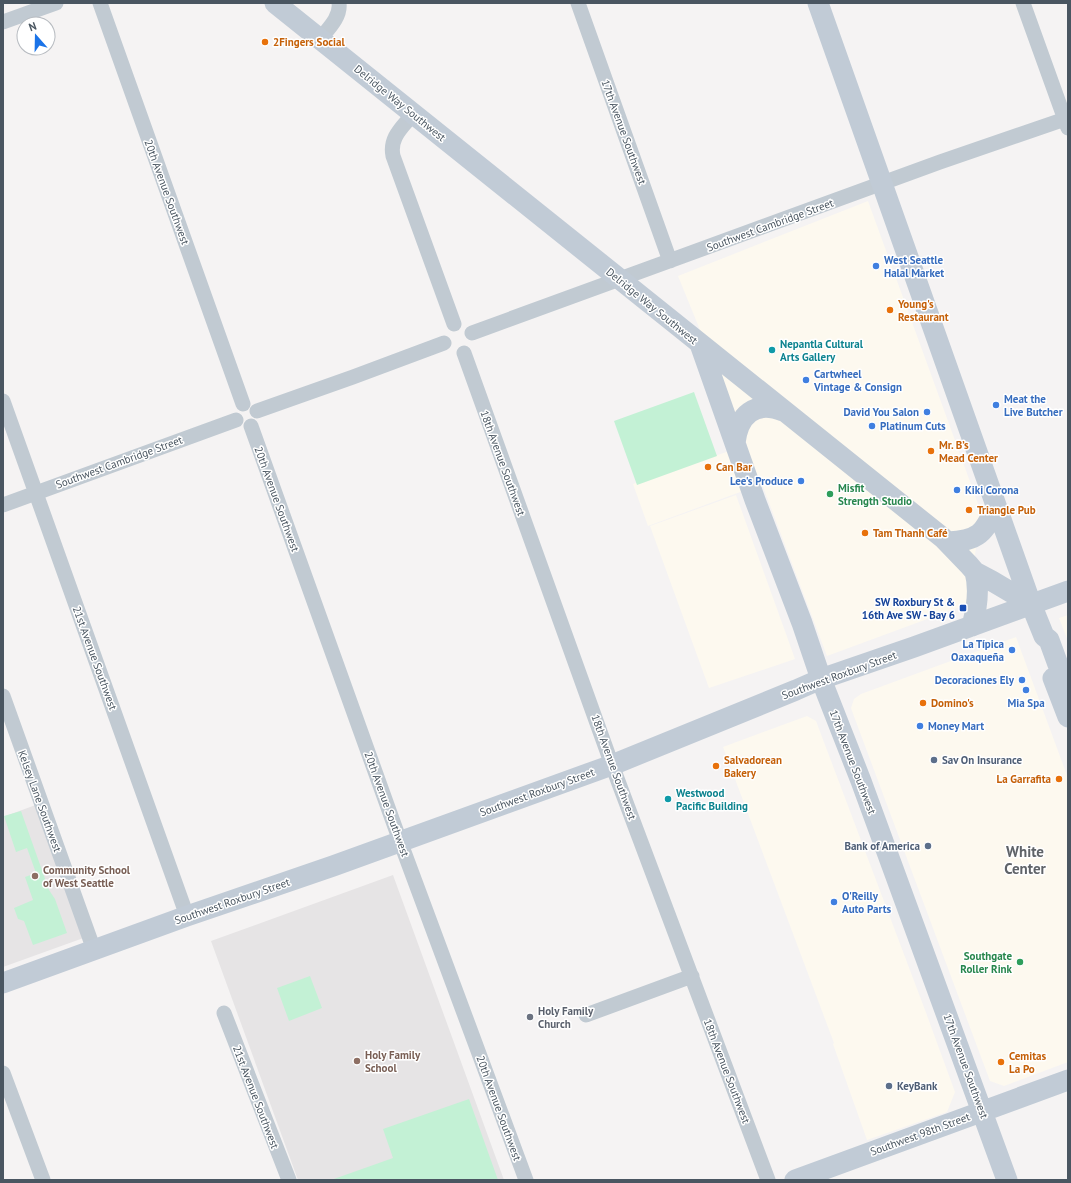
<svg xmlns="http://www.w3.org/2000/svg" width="1071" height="1183" font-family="'PT Sans',sans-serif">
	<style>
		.commercial { fill: #fdf9ef }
		.education { fill: #e6e4e5 }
		.green { fill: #c3f1d5 }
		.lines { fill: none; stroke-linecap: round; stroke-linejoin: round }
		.street { stroke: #c1cad2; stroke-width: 15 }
		.secondary { stroke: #c1cbd6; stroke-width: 21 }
		.food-dot { fill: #e8710a; stroke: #fff; stroke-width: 1.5 }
		.shop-dot { fill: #3f7fe0; stroke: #fff; stroke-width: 1.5 }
		.culture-dot { fill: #0f9aa8; stroke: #fff; stroke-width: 1.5 }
		.leisure-dot { fill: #2e9e5b; stroke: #fff; stroke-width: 1.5 }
		.transit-dot { fill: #1a4fb4; stroke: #fff; stroke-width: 1.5 }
		.service-dot { fill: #5c6f8a; stroke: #fff; stroke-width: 1.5 }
		.education-dot { fill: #8d6e63; stroke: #fff; stroke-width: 1.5 }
		.worship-dot { fill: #6b7280; stroke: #fff; stroke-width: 1.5 }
		.labels { text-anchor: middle; stroke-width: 3; stroke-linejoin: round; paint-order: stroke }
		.food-label { font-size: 11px; font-weight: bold; fill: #c56008; stroke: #fff; text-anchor: start }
		.street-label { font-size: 11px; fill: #4a5661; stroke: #fff }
		.shop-label { font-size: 11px; font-weight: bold; fill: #366cbe; stroke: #fff; text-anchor: start }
		.culture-label { font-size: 11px; font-weight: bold; fill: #0d838f; stroke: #fff; text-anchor: start }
		.leisure-label { font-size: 11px; font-weight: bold; fill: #27864d; stroke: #fff; text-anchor: start }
		.transit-label { font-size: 11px; font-weight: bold; fill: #164399; stroke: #fff; text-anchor: end }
		.service-label { font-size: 11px; font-weight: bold; fill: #4e5e75; stroke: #fff; text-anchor: start }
		.education-label { font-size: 11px; font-weight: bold; fill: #785e54; stroke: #fff; text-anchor: start }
		.worship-label { font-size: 11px; font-weight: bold; fill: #5b616d; stroke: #fff; text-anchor: start }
		.district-label { font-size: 15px; font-weight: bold; fill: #5f6368; stroke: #fff }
	</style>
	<rect width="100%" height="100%" fill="#f5f3f3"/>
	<path class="commercial" d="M 868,201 L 981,512 L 968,604 L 827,656 L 762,484 L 648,526 L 633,484 L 747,445 L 678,276 Z
		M 736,495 L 795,659 L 709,688 L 650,526 Z
		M 1068,615 L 1068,641 L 1059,618 Z
		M 1016,637 L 1068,778 L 1068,1062 L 1004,1086 L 990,1081 L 852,711 L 851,708 L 854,699 L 861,694 Z
		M 807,716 L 816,721 L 925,1010 L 853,1036 L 925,1010 L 955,1092 L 947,1112 L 867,1140 L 833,1044 L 834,1043 L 723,747 Z"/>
	<path class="education" d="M 41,803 L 89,936 L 3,967 L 3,817 Z
		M 393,875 L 504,1180 L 298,1180 L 211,941 Z"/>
	<path class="green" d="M 694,392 L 717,456 L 637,485 L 614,421 Z
		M 21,811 L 49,890 L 55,899 L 67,933 L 33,945 L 24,921 L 18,919 L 14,908 L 33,900 L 25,877 L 36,873 L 27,848 L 16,852 L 4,816 Z
		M 310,976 L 322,1008 L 289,1021 L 277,988 Z
		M 469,1099 L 498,1180 L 331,1180 L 393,1158 L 383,1129 Z"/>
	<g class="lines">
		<path class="street" d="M 100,3 L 243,404
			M 578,3 L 670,261
			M 1023,3 L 1068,128
			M 3,22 L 56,3
			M 320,39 C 328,29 341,17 339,3
			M 413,114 C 403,127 389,137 393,156 L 454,324
			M 472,333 L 940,162 L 1068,118
			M 464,353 L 612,765 L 768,1180
			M 3,401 L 187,916
			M 257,411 L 353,377 L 444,343
			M 251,426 L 400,841 L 526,1180
			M 3,505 L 236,420
			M 3,696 L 94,950
			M 224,1013 L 289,1180
			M 586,1015 L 692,976
			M 3,1073 L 43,1180"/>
		<path class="secondary" d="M 275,3 L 943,538 L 969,565 L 975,572 L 992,581 L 1031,604
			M 818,3 L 1031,604 L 1044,636 L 1049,640 L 1068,692
			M 700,344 L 755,500 L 802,623 L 821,679 L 861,781 L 1007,1180
			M 735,443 C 738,415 755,400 783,411
			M 948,542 C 979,540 984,534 996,506
			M 972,626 C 977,608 980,590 975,572
			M 1053,678 L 1068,717
			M 3,983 L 187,916 L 333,866 L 612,765 L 796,690 L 821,679 L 914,647 L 1068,591
			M 795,1180 L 1068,1080"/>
	</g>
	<g class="food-dot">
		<circle cx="265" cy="42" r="4"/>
		<circle cx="890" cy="310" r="4"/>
		<circle cx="931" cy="451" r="4"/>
		<circle cx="708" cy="467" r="4"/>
		<circle cx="969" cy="510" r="4"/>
		<circle cx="865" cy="533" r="4"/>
		<circle cx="923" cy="703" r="4"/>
		<circle cx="716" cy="766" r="4"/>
		<circle cx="1059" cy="779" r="4"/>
		<circle cx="1001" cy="1062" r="4"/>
	</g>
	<g class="shop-dot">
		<circle cx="876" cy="266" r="4"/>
		<circle cx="806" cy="380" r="4"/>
		<circle cx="996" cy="405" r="4"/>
		<circle cx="927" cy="412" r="4"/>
		<circle cx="872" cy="426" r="4"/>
		<circle cx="801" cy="481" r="4"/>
		<circle cx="957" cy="490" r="4"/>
		<circle cx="1012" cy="650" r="4"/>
		<circle cx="1022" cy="680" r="4"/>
		<circle cx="1026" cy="690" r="4"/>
		<circle cx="920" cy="726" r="4"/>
		<circle cx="834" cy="902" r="4"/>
	</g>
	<g class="culture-dot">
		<circle cx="772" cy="350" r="4"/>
		<circle cx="668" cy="799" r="4"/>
	</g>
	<g class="leisure-dot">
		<circle cx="830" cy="494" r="4"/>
		<circle cx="1020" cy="962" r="4"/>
	</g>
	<rect class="transit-dot" x="959" y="604" width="8" height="8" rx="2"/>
	<g class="service-dot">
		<circle cx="934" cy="760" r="4"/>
		<circle cx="928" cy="846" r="4"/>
		<circle cx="889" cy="1086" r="4"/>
	</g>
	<g class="education-dot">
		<circle cx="35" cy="876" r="4"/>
		<circle cx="357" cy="1061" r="4"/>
	</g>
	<circle class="worship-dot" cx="530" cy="1017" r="4"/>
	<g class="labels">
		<g class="food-label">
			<text x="273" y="46">2Fingers Social</text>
			<text x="898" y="308">Young's<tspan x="898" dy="13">Restaurant</tspan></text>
			<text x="939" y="449">Mr. B’s<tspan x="939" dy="13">Mead Center</tspan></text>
			<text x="716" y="471">Can Bar</text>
			<text x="977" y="514">Triangle Pub</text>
			<text x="873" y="537">Tam Thanh Café</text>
			<text x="931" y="707">Domino's</text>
			<text x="724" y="764">Salvadorean<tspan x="724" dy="13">Bakery</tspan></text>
			<text x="1051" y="783" text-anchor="end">La Garrafita</text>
			<text x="1009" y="1060">Cemitas<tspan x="1009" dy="13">La Po</tspan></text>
		</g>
		<g class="street-label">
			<text transform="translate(400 103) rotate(39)" y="4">Delridge Way Southwest</text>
			<text transform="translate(624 132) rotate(70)" y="4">17th Avenue Southwest</text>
			<text transform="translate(167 192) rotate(70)" y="4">20th Avenue Southwest</text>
			<text transform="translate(770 225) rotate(-20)" y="4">Southwest Cambridge Street</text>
			<text transform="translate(652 306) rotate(39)" y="4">Delridge Way Southwest</text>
			<text transform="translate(119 462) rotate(-20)" y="4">Southwest Cambridge Street</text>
			<text transform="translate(503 463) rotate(70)" y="4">18th Avenue Southwest</text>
			<text transform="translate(277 499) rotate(70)" y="4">20th Avenue Southwest</text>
			<text transform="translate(95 658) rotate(70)" y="4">21st Avenue Southwest</text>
			<text transform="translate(839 675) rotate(-20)" y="4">Southwest Roxbury Street</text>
			<text transform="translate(853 762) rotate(69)" y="4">17th Avenue Southwest</text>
			<text transform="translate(614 767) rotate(70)" y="4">18th Avenue Southwest</text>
			<text transform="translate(537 792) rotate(-20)" y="4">Southwest Roxbury Street</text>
			<text transform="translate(40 801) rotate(70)" y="4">Kelsey Lane Southwest</text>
			<text transform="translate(387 804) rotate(70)" y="4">20th Avenue Southwest</text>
			<text transform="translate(232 901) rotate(-19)" y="4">Southwest Roxbury Street</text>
			<text transform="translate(966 1066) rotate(70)" y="4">17th Avenue Southwest</text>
			<text transform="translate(727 1071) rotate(69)" y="4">18th Avenue Southwest</text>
			<text transform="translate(256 1097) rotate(69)" y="4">21st Avenue Southwest</text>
			<text transform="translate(499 1108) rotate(70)" y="4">20th Avenue Southwest</text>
			<text transform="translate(920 1134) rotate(-20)" y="4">Southwest 98th Street</text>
		</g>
		<g class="shop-label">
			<text x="884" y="264">West Seattle<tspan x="884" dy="13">Halal Market</tspan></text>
			<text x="814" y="378">Cartwheel<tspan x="814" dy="13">Vintage &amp; Consign</tspan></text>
			<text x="1004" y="403">Meat the<tspan x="1004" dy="13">Live Butcher</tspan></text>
			<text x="919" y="416" text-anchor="end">David You Salon</text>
			<text x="880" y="430">Platinum Cuts</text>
			<text x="793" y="485" text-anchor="end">Lee's Produce</text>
			<text x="965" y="494">Kiki Corona</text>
			<text x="1004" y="648" text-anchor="end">La Típica<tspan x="1004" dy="13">Oaxaqueña</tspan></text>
			<text x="1014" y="684" text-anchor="end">Decoraciones Ely</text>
			<text x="1026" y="707" text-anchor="middle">Mia Spa</text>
			<text x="928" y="730">Money Mart</text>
			<text x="842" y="900">O'Reilly<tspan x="842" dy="13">Auto Parts</tspan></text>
		</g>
		<g class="culture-label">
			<text x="780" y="348">Nepantla Cultural<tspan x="780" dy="13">Arts Gallery</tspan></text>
			<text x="676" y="797">Westwood<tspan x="676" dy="13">Pacific Building</tspan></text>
		</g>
		<g class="leisure-label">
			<text x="838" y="492">Misfit<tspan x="838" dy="13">Strength Studio</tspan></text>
			<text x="1012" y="960" text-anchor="end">Southgate<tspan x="1012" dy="13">Roller Rink</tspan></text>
		</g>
		<g class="transit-label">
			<text x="955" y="606">SW Roxbury St &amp;<tspan x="955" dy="13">16th Ave SW - Bay 6</tspan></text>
		</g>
		<g class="service-label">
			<text x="942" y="764">Sav On Insurance</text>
			<text x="920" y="850" text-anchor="end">Bank of America</text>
			<text x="897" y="1090">KeyBank</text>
		</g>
		<g class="education-label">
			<text x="43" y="874">Community School<tspan x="43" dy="13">of West Seattle</tspan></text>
			<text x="365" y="1059">Holy Family<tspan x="365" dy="13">School</tspan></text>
		</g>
		<g class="worship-label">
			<text x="538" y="1015">Holy Family<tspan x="538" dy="13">Church</tspan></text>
		</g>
		<g class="district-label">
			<text x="1025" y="857">White<tspan x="1025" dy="17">Center</tspan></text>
		</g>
	</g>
	<rect width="1071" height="1183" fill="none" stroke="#4a5661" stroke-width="8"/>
	<g transform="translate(36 36) rotate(340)"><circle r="19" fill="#ffffff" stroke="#b7bbc0"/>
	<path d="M0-3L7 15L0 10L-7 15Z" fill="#1a73e8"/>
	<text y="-6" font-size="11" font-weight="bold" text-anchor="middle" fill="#4a5661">N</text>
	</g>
</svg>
